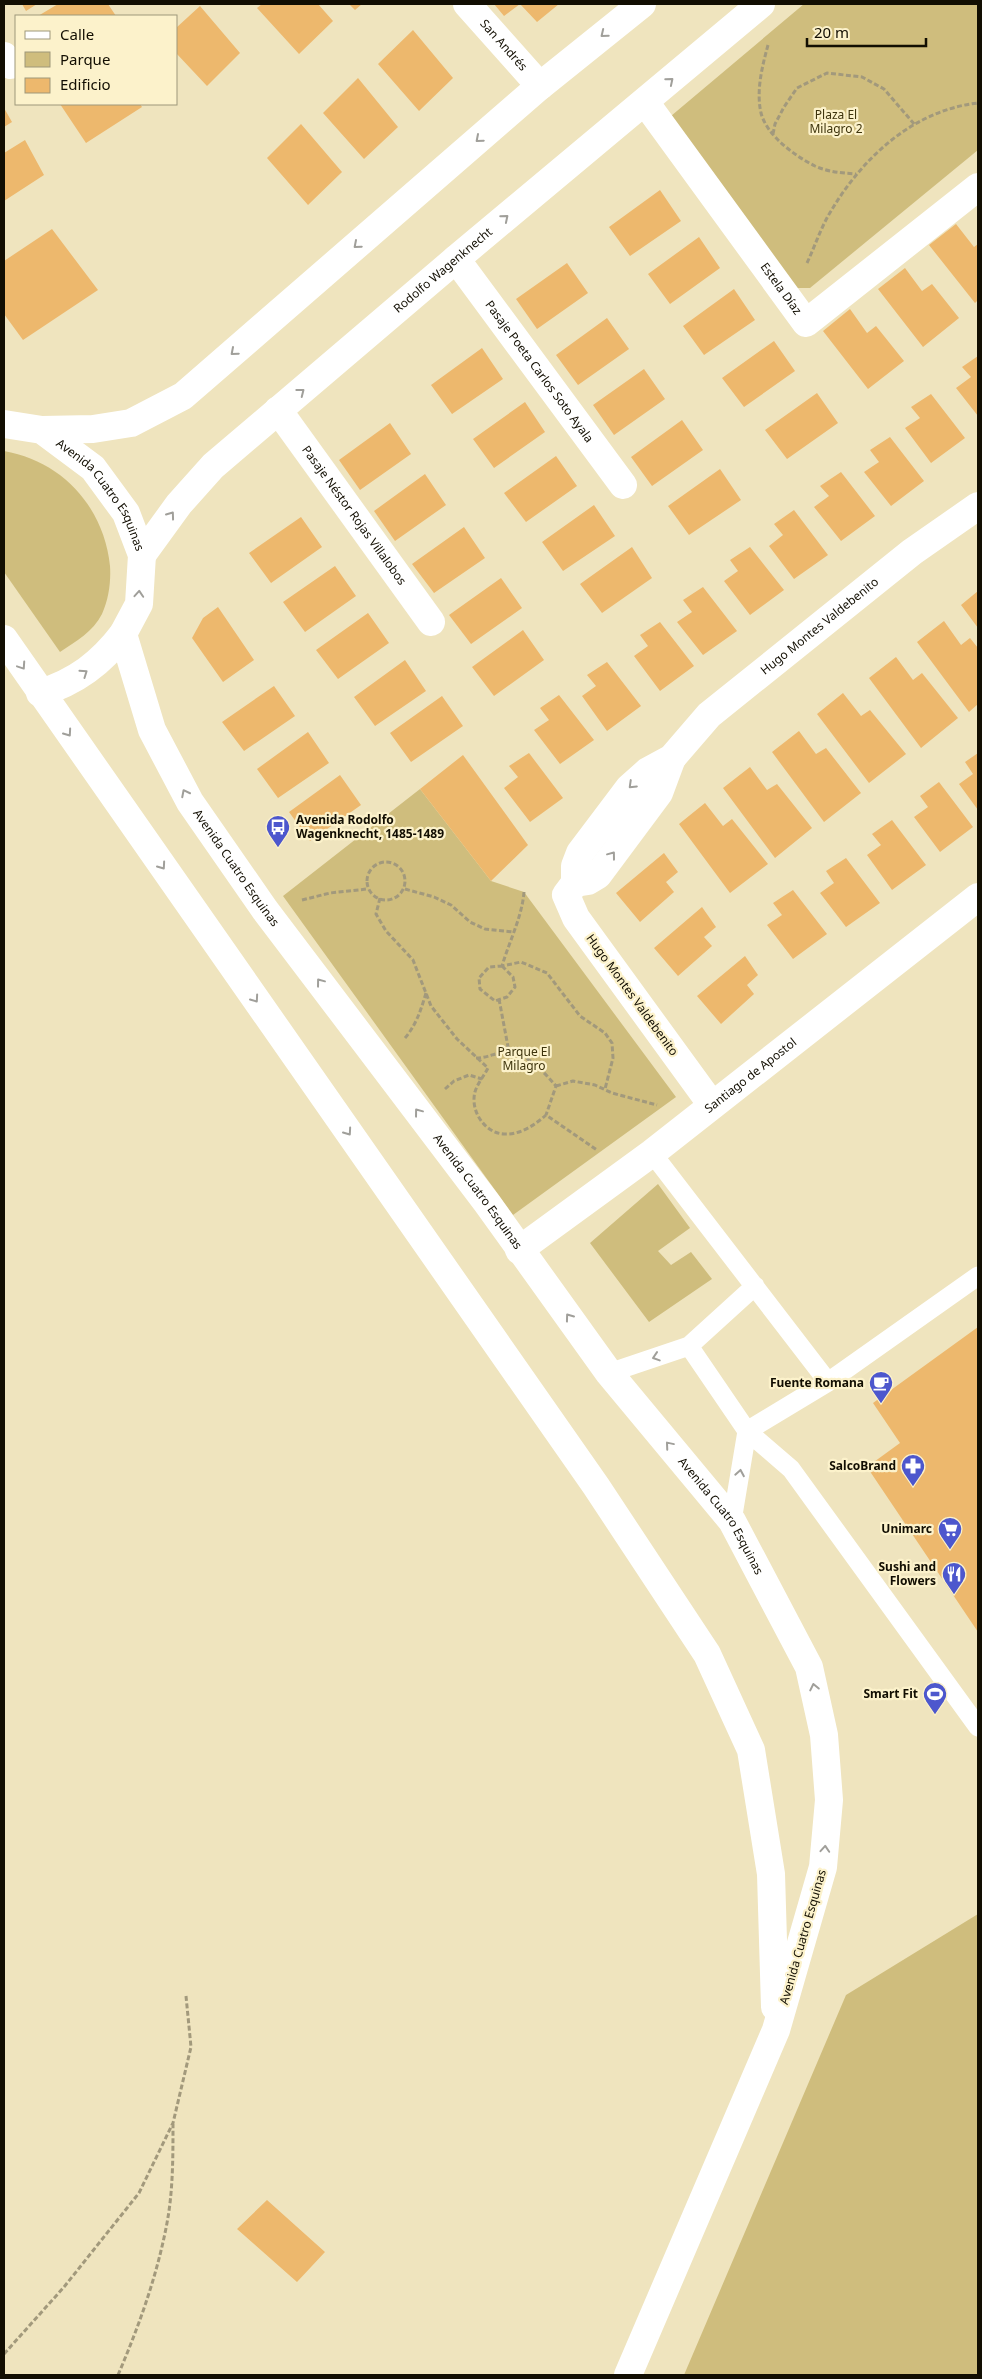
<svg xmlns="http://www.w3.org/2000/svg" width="982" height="2379" font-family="'Noto Sans',sans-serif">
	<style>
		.green { fill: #cfbd7d }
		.building { fill: #edb86d }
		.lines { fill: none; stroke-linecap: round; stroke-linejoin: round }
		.path { stroke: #a2997c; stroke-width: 3; stroke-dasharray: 5 2.5; stroke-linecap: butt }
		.lane { stroke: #fff; stroke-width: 19 }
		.street { stroke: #fff; stroke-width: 28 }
		.secondary { stroke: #fff; stroke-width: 28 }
		.oneway { stroke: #a09f9a }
		.labels { text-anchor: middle; stroke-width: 4.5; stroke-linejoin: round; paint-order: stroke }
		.street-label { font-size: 12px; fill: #120e02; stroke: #fcf2cb }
		.park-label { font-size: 12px; fill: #3d330c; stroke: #fcf2cb }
		.poi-label { font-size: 12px; font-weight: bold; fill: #120e02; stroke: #fcf2cb; text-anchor: end }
	</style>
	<rect width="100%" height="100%" fill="#efe4be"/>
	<path class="green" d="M 804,4 L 978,4 L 978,150 L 810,288 L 796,288 L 671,116 Z
		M 4,451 C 62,461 104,507 110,566 C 111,581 109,599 102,614 C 93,632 76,641 60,652 L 4,572 Z
		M 420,789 L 491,881 L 524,892 L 676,1097 L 513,1215 L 283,896 Z
		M 658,1184 L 690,1228 L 658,1251 L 671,1265 L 691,1252 L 712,1279 L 649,1322 L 590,1243 Z
		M 978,1914 L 978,2375 L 684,2375 L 846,1995 Z"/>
	<path class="building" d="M 22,4 L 37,4 L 26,11 Z
		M 58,4 L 108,4 L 116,16 L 38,16 Z
		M 262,4 L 318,4 L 333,21 L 299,54 L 257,8 Z
		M 349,4 L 362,4 L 355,10 Z
		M 494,4 L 559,4 L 537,22 L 520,4 L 504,16 Z
		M 200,6 L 240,53 L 207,86 L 176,53 L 176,28 Z
		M 413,30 L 453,78 L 419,111 L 378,64 Z
		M 358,78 L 398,127 L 364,159 L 323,113 Z
		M 60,104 L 140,104 L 142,107 L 86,143 Z
		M 4,108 L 12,122 L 4,127 Z
		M 301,124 L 342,172 L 308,205 L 267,158 Z
		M 25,140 L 44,175 L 4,201 L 4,153 Z
		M 660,190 L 681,221 L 630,256 L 609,227 Z
		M 956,224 L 974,247 L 978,244 L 978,300 L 975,303 L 929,245 Z
		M 52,229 L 98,290 L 23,340 L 4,314 L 4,261 Z
		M 699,237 L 720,268 L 670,304 L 648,274 Z
		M 567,263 L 588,293 L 537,329 L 516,299 Z
		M 905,268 L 922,291 L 932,284 L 959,318 L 923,347 L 878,289 Z
		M 734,289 L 755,320 L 704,355 L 683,326 Z
		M 850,309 L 867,333 L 876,326 L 904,361 L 868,389 L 823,331 Z
		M 607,318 L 629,349 L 578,385 L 556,355 Z
		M 774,341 L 795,371 L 744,407 L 722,378 Z
		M 482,348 L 503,379 L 452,414 L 431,385 Z
		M 978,356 L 978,416 L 956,388 L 971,377 L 962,367 Z
		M 644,369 L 665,399 L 614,435 L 593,405 Z
		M 817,393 L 838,423 L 787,459 L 765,430 Z
		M 931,394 L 965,438 L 931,463 L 905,428 L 920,418 L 911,407 Z
		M 525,402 L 545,432 L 494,468 L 473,439 Z
		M 682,420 L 703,450 L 652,486 L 631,457 Z
		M 390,423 L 411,454 L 360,490 L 339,460 Z
		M 890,437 L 924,481 L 891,506 L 864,472 L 879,462 L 870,450 Z
		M 556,456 L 577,486 L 526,522 L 504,493 Z
		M 720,469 L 741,500 L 689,535 L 668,506 Z
		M 841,472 L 875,516 L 841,541 L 814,507 L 829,496 L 820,486 Z
		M 425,474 L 446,505 L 395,541 L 374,511 Z
		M 594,505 L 615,536 L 563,571 L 542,542 Z
		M 794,510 L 828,555 L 794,579 L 769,546 L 783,535 L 774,524 Z
		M 301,517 L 322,547 L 271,583 L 249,553 Z
		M 464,527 L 485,558 L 434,593 L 412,564 Z
		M 632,547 L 652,578 L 602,613 L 580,584 Z
		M 750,547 L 784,590 L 750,615 L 724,581 L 738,571 L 730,560 Z
		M 335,566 L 356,596 L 305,632 L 283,602 Z
		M 501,578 L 522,608 L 471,644 L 449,615 Z
		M 703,587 L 737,631 L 703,655 L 677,622 L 692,612 L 683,600 Z
		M 978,591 L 978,628 L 961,605 Z
		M 218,607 L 254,660 L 223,682 L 192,638 L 203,618 Z
		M 368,613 L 389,643 L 338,679 L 316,650 Z
		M 944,621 L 961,645 L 970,638 L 978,648 L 978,704 L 969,712 L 917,642 Z
		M 660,622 L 694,666 L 660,691 L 634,656 L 648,646 L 640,635 Z
		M 523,630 L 544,660 L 494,696 L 472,667 Z
		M 896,657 L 913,680 L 922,673 L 958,718 L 921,748 L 869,678 Z
		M 405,660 L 426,691 L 375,726 L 354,697 Z
		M 607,662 L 641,706 L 607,731 L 582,696 L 596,686 L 587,675 Z
		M 274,686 L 295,716 L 244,751 L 222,722 Z
		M 843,693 L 861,716 L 870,710 L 906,754 L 869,783 L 817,714 Z
		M 559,695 L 594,740 L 560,764 L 534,730 L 549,720 L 540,708 Z
		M 442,696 L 463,726 L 411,762 L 390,733 Z
		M 799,731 L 816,754 L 826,748 L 861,793 L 824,822 L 772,752 Z
		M 308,732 L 329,763 L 278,798 L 257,769 Z
		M 529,753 L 563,798 L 530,822 L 504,788 L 518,777 L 509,766 Z
		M 978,753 L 978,810 L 959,784 L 973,774 L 965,762 Z
		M 463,755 L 528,845 L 491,881 L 420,789 Z
		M 750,767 L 767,790 L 777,784 L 812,828 L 775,858 L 723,788 Z
		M 340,775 L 361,805 L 310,841 L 289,812 Z
		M 939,782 L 973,827 L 940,852 L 914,817 L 928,807 L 920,796 Z
		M 705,803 L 723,826 L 732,819 L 768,864 L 730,893 L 679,824 Z
		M 892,820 L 926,865 L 892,890 L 867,855 L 881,845 L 872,834 Z
		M 664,853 L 678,872 L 666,882 L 674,892 L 640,922 L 616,893 Z
		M 846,858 L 880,903 L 846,927 L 820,893 L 834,883 L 826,871 Z
		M 793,890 L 827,934 L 793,959 L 767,925 L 782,915 L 773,903 Z
		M 702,907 L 716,927 L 704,937 L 712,946 L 678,976 L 654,948 Z
		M 745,956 L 758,975 L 747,985 L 754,994 L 721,1024 L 697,996 Z
		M 978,1327 L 978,1632 L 867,1467 L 900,1443 L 873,1403 Z
		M 267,2200 L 325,2252 L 297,2282 L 237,2229 Z"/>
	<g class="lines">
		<path class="path" d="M 768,45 C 762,67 756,91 761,113 C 767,136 795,156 815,166 C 828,172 842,173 856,174
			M 773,134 L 775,124 L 784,107 L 797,88 L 827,73 L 862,77 L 884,89 L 915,125
			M 807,263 C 815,246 821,227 831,211 C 863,157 914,110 978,103
			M367 881a19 19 0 1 1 38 0a19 19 0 1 1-38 0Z
			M 405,889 L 434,897 L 451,905 L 470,922 L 485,929 L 513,932
			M 524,892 C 522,917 509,942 502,966 L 521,962 L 547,973 L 580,1016 L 605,1033 L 612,1043 L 613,1058 L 605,1089
			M 380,898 L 376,914 L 386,931 L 413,960 L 431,1006 L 457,1039 L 488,1068 C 484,1076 477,1084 475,1092 C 470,1110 484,1133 504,1134 C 520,1135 535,1125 546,1115 L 597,1150
			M 302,900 L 330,893 L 367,889
			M 502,966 L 513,977 L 515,987 L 507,997 L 495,1001 L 480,989 L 479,978 L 489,967 Z
			M 499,999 L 509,1052
			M 405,1038 C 416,1025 421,1010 426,993
			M 476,1058 C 485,1058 491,1055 499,1053 C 523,1048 542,1070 556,1086 L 546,1115
			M 556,1086 L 573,1081 L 595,1085 L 612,1093 L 657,1105
			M 445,1089 L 454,1081 L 469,1075 L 482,1079
			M 4,2354 L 64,2287 L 139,2193 L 173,2123 L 191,2047 L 186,1996
			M 118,2375 C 139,2326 157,2276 167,2223 C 173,2191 173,2157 173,2124"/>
		<path class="lane" d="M 652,1153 L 828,1382 L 978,1276
			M 689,1346 L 755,1286
			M 609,1373 L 689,1346 L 747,1431 L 732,1521
			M 828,1382 L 747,1431 L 791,1469 L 978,1727"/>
		<g class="street">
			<path id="s1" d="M 467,4 L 540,86"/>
			<path d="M 4,56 L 10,65"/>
			<path id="s2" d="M 645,102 L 806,323 L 978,187"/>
			<path id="s3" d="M 456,259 L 623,485"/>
			<path id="s4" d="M 278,410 L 431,622"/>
			<path d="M 575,883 L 588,881 L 598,875 L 659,793 L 672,758"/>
			<path id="s5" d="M 712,1105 L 576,918 L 566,895 L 575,883 L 575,866 L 580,853 L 629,788 L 648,771 L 672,758 L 709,715 L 912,552 L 978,506"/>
			<path id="s6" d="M 519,1250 L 652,1153 L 978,897"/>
		</g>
		<g class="secondary">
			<path id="s7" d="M 4,424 L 42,430 L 93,468 L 126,513 L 142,555 L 139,604 L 123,634 L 152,730 L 190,802 L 265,910 L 487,1203 L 609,1373 L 732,1521 L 809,1667 L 824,1735 L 829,1800 L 823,1867 L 776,2030 L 628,2375"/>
			<path d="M 42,430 L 93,429 L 131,423 L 183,396 L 540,86 L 642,4"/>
			<path id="s8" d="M 142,555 L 179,504 L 213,466 L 456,259 L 761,4"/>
			<path d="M 4,639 L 596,1486 L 707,1654 L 751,1750 L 771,1874 L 775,2007"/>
			<path d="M 40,693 C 76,682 101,663 123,634"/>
		</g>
	</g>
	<defs><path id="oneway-chevron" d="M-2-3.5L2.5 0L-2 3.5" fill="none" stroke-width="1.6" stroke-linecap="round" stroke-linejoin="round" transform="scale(1.25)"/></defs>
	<g class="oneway">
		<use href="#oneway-chevron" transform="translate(604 34) rotate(141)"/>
		<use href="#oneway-chevron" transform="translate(670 81) rotate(-40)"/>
		<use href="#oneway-chevron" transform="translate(479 139) rotate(139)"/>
		<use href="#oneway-chevron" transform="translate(505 218) rotate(-40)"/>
		<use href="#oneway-chevron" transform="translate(357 245) rotate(139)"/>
		<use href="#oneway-chevron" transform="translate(234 352) rotate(139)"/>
		<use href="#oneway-chevron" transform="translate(301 392) rotate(-38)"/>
		<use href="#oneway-chevron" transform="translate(171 515) rotate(-54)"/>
		<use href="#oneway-chevron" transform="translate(139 594) rotate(-86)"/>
		<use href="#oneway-chevron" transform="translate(22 666) rotate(56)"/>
		<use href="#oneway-chevron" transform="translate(84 673) rotate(-35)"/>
		<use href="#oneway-chevron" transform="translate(68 733) rotate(55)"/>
		<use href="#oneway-chevron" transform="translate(632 785) rotate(136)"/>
		<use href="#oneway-chevron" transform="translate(185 793) rotate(-117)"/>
		<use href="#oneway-chevron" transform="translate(612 855) rotate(-53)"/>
		<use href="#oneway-chevron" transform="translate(162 866) rotate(55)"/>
		<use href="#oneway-chevron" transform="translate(320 982) rotate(-127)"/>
		<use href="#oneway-chevron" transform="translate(255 999) rotate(55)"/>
		<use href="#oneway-chevron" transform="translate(418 1112) rotate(-127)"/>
		<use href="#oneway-chevron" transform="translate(348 1132) rotate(55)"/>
		<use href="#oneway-chevron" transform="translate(569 1317) rotate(-126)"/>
		<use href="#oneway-chevron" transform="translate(656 1357) rotate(162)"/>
		<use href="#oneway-chevron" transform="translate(669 1445) rotate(-130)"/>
		<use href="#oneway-chevron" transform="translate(740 1473) rotate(-80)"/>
		<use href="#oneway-chevron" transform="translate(814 1687) rotate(-102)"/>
		<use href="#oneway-chevron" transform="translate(825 1849) rotate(-86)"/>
	</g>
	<defs>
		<g id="bus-pin" transform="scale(1.25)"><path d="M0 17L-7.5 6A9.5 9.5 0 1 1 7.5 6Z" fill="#4d57cd" stroke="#fcf2cb"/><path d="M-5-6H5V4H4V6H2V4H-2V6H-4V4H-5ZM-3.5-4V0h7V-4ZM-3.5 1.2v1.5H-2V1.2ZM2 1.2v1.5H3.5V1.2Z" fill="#fff"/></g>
		<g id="cafe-pin" transform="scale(1.25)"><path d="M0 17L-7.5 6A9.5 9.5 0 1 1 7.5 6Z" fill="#4d57cd" stroke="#fcf2cb"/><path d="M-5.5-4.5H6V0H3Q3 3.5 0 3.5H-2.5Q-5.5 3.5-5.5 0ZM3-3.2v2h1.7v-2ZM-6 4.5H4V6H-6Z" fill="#fff"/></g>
		<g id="pharmacy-pin" transform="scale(1.25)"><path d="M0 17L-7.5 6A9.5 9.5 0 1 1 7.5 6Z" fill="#4d57cd" stroke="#fcf2cb"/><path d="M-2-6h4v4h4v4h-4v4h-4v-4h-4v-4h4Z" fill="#fff"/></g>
		<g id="supermarket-pin" transform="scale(1.25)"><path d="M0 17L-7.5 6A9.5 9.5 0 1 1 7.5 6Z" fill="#4d57cd" stroke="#fcf2cb"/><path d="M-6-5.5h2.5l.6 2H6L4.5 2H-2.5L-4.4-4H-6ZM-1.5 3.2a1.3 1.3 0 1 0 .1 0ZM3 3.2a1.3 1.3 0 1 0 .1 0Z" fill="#fff"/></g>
		<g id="restaurant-pin" transform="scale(1.25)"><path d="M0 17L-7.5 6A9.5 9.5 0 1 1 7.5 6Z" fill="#4d57cd" stroke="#fcf2cb"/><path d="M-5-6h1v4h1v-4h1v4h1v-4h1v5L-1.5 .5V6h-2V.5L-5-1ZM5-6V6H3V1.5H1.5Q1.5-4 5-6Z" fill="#fff"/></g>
		<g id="stadium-pin" transform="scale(1.25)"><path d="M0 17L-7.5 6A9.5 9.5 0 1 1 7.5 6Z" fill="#4d57cd" stroke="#fcf2cb"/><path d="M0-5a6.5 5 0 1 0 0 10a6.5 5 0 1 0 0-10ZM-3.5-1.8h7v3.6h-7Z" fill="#fff"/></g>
	</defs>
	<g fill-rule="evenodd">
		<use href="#bus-pin" x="278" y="827"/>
		<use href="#cafe-pin" x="881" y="1383"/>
		<use href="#pharmacy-pin" x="913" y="1466"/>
		<use href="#supermarket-pin" x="950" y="1529"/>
		<use href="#restaurant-pin" x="954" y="1574"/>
		<use href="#stadium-pin" x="935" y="1694"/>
	</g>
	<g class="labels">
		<g class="street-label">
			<text dy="4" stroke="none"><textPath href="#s1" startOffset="55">San Andrés</textPath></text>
			<text dy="4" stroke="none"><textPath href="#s8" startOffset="416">Rodolfo Wagenknecht</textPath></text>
			<text dy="4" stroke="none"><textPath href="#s2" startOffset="231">Estela Díaz</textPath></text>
			<text dy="4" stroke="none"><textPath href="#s3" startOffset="140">Pasaje Poeta Carlos Soto Ayala</textPath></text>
			<text dy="4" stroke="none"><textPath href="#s7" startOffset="128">Avenida Cuatro Esquinas</textPath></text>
			<text dy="4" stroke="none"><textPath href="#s4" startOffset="130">Pasaje Néstor Rojas Villalobos</textPath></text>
			<text dy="4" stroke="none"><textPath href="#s5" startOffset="635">Hugo Montes Valdebenito</textPath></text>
			<text dy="4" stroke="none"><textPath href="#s7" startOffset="548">Avenida Cuatro Esquinas</textPath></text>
			<text transform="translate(632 995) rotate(54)" y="4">Hugo Montes Valdebenito</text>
			<text dy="4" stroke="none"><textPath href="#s6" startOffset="290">Santiago de Apostol</textPath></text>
			<text dy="4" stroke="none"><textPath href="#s7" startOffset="952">Avenida Cuatro Esquinas</textPath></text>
			<text dy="4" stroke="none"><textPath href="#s7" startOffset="1358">Avenida Cuatro Esquinas</textPath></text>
			<text transform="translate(803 1937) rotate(-74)" y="4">Avenida Cuatro Esquinas</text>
		</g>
		<g class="park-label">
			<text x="836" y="119">Plaza El<tspan x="836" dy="14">Milagro 2</tspan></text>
			<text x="524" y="1056">Parque El<tspan x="524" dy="14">Milagro</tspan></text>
		</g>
		<g class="poi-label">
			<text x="296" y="824" text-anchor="start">Avenida Rodolfo<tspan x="296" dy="14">Wagenknecht, 1485-1489</tspan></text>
			<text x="864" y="1387">Fuente Romana</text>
			<text x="896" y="1470">SalcoBrand</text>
			<text x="932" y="1533">Unimarc</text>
			<text x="936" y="1571">Sushi and<tspan x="936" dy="14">Flowers</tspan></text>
			<text x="918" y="1698">Smart Fit</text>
		</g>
	</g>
	<rect width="982" height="2379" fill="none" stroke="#120e02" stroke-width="10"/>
	<rect x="15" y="15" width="162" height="90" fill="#fcf2cb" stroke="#9e977b"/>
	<rect x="25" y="31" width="25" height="8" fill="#ffffff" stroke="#9e977b"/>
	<text x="60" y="40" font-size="15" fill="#120e02">Calle</text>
	<rect x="25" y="52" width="25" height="15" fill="#cfbd7d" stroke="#9e977b"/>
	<text x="60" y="65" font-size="15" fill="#120e02">Parque</text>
	<rect x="25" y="78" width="25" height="15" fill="#edb86d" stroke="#9e977b"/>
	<text x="60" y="90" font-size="15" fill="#120e02">Edificio</text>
	<path d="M807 38v8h119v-8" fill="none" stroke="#120e02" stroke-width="2.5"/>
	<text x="814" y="38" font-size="15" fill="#120e02" stroke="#fcf2cb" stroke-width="4" paint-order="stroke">20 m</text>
</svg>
